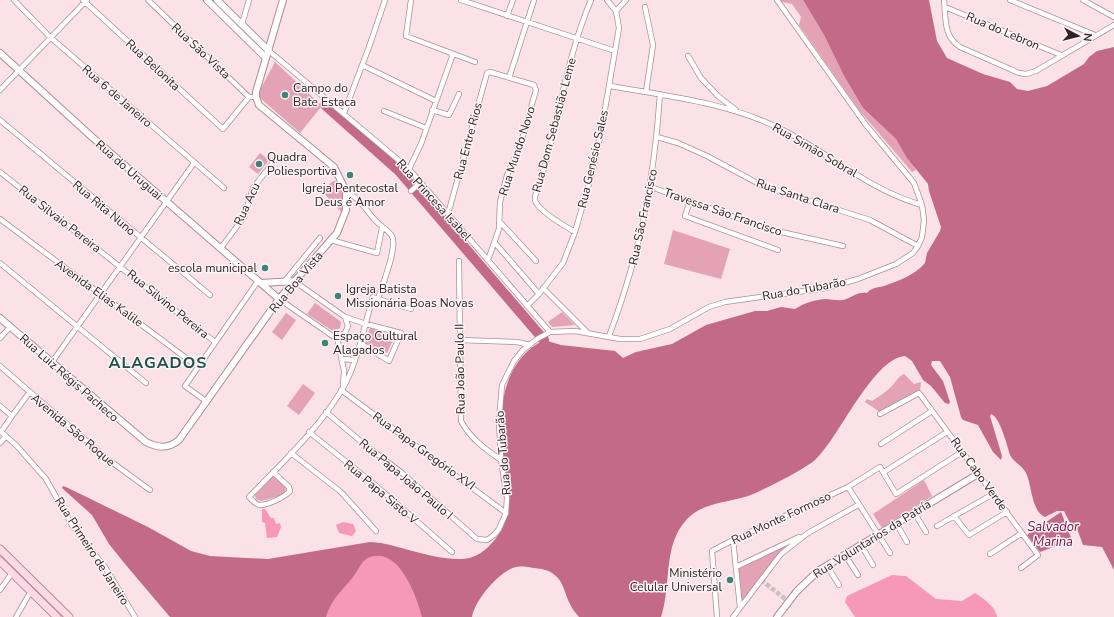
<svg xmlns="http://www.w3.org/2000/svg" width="1114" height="617" font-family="'Nunito Sans',sans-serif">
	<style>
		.green { fill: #e3a2b6 }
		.forest { fill: #f698b7 }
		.water { fill: #c36a88 }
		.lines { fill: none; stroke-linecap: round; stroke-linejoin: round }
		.river { stroke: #c36a88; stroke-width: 10 }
		.street-tunnel { stroke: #d2bcc1; stroke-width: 4.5; stroke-dasharray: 4.5 2; stroke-linecap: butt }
		.street-casing { stroke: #b18c97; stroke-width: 6 }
		.secondary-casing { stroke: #b18c97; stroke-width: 8 }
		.primary-casing { stroke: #b78a97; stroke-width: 9 }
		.street { stroke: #fff; stroke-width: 4.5 }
		.secondary { stroke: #fff; stroke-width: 6 }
		.primary { stroke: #ffdae5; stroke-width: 7 }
		.poi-dot { fill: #408376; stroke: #fcf4f6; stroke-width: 1.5 }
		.labels { text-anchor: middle; stroke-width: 3; stroke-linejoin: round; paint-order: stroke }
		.street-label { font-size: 12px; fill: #312226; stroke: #fcf4f6 }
		.poi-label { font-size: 12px; fill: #312226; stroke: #fcf4f6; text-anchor: start }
		.water-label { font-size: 13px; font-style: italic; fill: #7c0c42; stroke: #fcf4f6 }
		.district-label { font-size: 16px; font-weight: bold; letter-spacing: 1px; fill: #1b5349; stroke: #fcf4f6 }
	</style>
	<rect width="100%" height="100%" fill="#fae2e8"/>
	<path class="green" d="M 780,0 L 803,0 L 824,35 L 844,76 L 863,108 L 896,139 L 916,170 L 912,172 L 859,110 L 799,25 L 801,17 L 792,4 L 782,2 Z
		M 275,62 L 321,105 L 321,107 L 300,133 L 259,97 L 259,92 Z
		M 260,153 L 269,160 L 258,174 L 249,167 Z
		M 333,181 L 339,181 L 341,182 L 345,202 L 342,213 L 322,191 Z
		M 673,230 L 730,249 L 721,279 L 664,264 Z
		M 315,303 L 340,321 L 341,323 L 340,328 L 333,331 L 307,314 Z
		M 562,312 L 575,325 L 552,327 L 548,322 Z
		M 286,313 L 296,320 L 282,340 L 272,332 Z
		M 370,328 L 393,335 L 394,338 L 387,353 L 383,353 L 365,344 Z
		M 904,374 L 914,384 L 921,382 L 920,391 L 880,412 L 865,402 L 867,399 L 872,401 C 878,397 884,393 889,389 C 895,384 897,377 904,374 Z
		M 303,384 L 315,393 L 299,415 L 287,406 Z
		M 273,476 L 285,486 L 286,492 L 284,495 L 261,501 L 256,499 L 255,495 Z
		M 924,480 L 932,496 L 882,528 L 873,514 Z
		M 786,545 L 788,547 L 780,553 L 741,602 L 737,567 Z"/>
	<path class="forest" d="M 262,509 L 265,509 L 271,518 L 274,518 L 276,524 L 280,523 L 281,527 L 277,537 L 267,538 L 265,523 L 262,522 Z
		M 343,522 L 353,524 L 356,531 L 352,536 L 339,533 L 336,525 Z
		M 387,545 L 433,617 L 310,617 L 333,550 Z
		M 892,575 L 906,576 L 936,599 L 962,601 L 975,593 C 983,598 996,607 997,617 L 855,617 L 845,602 L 847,596 Z"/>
	<path class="water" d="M 803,0 L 929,0 L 937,41 L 947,58 L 983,74 L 1010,82 L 1017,89 L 1028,91 L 1047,86 L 1084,64 L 1089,57 L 1097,51 L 1114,47 L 1114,570 L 1102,547 L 1083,545 L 1076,526 L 1072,527 L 1064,511 L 1057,511 L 1045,517 C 1031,511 1032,485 1026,473 C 1022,465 1014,463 1010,455 C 1007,445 1000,417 991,414 L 990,416 L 1002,456 L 1001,460 L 993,452 L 978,425 L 963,420 L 961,417 L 950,377 L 940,361 L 932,361 L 931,365 L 943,381 L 950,402 L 949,404 L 945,403 L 931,386 L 923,380 L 912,361 L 905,356 C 873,358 839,438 815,460 C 805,469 762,491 748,496 C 727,503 704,502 687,519 C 662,546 672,584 661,617 L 579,617 C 576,613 572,609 570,604 C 565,595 564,584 557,577 C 550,570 543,569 534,568 C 528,567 522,566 516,567 C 499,571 475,600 472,617 L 422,617 C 417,598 399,544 368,558 C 361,561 358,571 353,577 C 342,591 331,599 326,617 L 170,617 L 125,564 L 109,544 L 92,515 L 62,488 L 63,486 L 66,487 L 148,527 L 191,551 L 210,556 L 268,559 L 370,542 L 381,543 C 406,548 436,560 461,559 C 472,559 483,553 490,545 C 499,536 506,524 508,511 C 511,493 506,475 503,457 C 497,415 501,361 544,340 L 561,345 L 615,351 L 623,358 L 636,352 L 672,344 L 706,325 L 755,311 L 767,311 L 781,307 L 795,309 C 804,303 814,300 825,299 C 832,299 839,302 846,299 C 855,296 857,292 867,293 C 872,287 877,288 884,286 C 898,281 915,275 925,263 L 927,253 L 940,231 L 941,227 L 929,191 L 928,184 L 907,158 L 896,139 L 863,108 L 844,76 L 824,35 Z
		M 1061,512 L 1072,540 L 1040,552 L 1027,535 Z"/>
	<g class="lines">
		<path class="river" d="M 325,105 L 399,171 L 544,340"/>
		<path class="street-tunnel" d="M 761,580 L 788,601"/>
		<g class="street-casing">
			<path id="street" d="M 14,0 L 50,37 L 224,188
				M 83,0 L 223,129 L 249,97
				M 148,0 L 249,97 L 252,97
				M 411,0 L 406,36 L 475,62
				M 461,0 L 615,51
				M 944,0 C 946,18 943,36 960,47 L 1019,73 L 1026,74 L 1036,71 L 1114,25
				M 1010,0 L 1095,35
				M 1083,0 L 1114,17
				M 645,7 L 653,45 L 646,92
				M 945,7 L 1061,55
				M 616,11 L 626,0
				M 507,16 L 513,0
				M 242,24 L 249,0
				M 268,50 L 409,169 L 550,332
				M 688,56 L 701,78 L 718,96 L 736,110
				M 362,65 L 436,101
				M 509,78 L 534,0
				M 610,86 C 668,96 730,103 783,130 C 830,154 871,191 922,205
				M 0,90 L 87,0
				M 432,110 L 449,115 L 459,94
				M 384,111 L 426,128
				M 344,113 L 369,47 L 385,0
				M 0,120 L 210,295
				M 657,137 L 678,143 L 707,156 L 763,186 L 870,220 L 918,246
				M 409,169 L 421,144 L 453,54
				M 0,172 L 215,342
				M 651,187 L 768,229 L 843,246
				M 411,191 L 420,183
				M 690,201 L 685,216 L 778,250
				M 448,214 L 487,73 L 490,72 L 534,85 L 536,90 L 521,143 L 507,175 L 500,202 L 499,229 L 488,260
				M 0,219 L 198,367
				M 500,222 L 536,261
				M 575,232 C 566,227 537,210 535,200 C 534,192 544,171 546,162 C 560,108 569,52 591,0
				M 331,240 L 377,253 L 382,228
				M 495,243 L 539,294
				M 220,249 L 244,217 L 253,188 L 275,160
				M 459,261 L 461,421 C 470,438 485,449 501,460
				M 0,263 L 146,383
				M 294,281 L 345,317 L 366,324 L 401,333 L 389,361 L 360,343
				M 284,282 L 320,238
				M 543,288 L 587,332
				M 279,299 L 334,337 L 337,337 L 345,333 L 348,326 L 345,317
				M 378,299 L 411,309
				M 527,306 L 539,294 L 563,263 L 575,232 L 593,170 L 601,132 L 619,28 L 616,11 L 607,0
				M 609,336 C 640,254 654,182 660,94
				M 337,337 L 344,371 L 343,385
				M 0,338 L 10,327
				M 460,340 L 517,342 L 530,345
				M 342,359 L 355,360
				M 52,362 L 194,163
				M 0,366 L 106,458 L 150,490
				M 341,390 L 506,513
				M 207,402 L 185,386 L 258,281
				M 0,406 L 12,416 L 1,432
				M 326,412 L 364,444 L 402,473 L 477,539 L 487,540 L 494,535 L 499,529 L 506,513 L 507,498 L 501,460 L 499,422 L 502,385 L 514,361 L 523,350 L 537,339 L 550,332 L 575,331 L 620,339 L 640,339 L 670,329 L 709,307 L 725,302 L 826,288 L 858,279 L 896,264 L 913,253 L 918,246 L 922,237 L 924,220 L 922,205 L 914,183 L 866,125 L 777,0
				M 880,414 L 919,393 L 1038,555 L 1021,568
				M 12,416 L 29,393
				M 0,431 L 16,445 L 46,479 L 73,527 L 105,567 L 135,617
				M 309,432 L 374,484 L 452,552
				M 0,443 L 6,436
				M 881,444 L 932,411
				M 291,453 L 341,492 L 376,531
				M 273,472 L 289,487 L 290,491 C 285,497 268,505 260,505 C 256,505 252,500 249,497 C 281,464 330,418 349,376 C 360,351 365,323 373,297 L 378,299 C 382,286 398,247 392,236 C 388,230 379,225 374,219 C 365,208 359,198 346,191
				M 884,472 L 947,432
				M 848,487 L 890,553
				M 914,512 L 926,532
				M 954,516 L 969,535 L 1007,512
				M 896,523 L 907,542
				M 937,526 L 993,494
				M 733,540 L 740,607
				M 861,545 L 873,565
				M 990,554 L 1022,533
				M 845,555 L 858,575
				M 827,566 L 839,585
				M 736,567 L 799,537
				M 0,590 L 12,573
				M 16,617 L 31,591
				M 717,617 L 712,551 L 733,540 L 848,487 L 880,467 L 896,494 L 962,452
				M 733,617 L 781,554 L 808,533 L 858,505"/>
		</g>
		<g class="secondary-casing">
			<path id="secondary" d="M 207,0 L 266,58
				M 217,0 L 268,50
				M 0,53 L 92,137 L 279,299
				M 261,283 L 294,281
				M 0,318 L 146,442 C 158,448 168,449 179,440 L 279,299 L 337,233 L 346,210 L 346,191 L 334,167 L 259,105 L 256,97 L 256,92 L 283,0
				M 777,617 L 797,591 L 818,571 L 978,474"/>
		</g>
		<g class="primary-casing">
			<path id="primary" d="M 0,549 L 69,617
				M 0,561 L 57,617"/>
		</g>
		<use href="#street" class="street"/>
		<use href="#secondary" class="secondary"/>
		<use href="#primary" class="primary"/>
	</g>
	<g class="poi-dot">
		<circle cx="285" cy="95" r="4"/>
		<circle cx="259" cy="164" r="4"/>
		<circle cx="350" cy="175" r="4"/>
		<circle cx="265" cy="268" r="4"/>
		<circle cx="338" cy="296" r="4"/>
		<circle cx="325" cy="343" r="4"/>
		<circle cx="730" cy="580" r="4"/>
	</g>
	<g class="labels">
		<g class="street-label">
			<text transform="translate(1003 31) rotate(23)" y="4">Rua do Lebron</text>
			<text transform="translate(201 51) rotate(43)" y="4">Rua São Vista</text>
			<text transform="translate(153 65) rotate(43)" y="4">Rua Belonita</text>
			<text transform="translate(117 96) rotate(41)" y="4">Rua 6 de Janeiro</text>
			<text transform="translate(554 125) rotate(-75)" y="4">Rua Dom Sebastião Leme</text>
			<text transform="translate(468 141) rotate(-75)" y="4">Rua Entre Rios</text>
			<text transform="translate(815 150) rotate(30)" y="4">Rua Simão Sobral</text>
			<text transform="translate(517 151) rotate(-72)" y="4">Rua Mundo Novo</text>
			<text transform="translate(593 159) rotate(-77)" y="4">Rua Genésio Sales</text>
			<text transform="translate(129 170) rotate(41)" y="4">Rua do Uruguai</text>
			<text transform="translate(798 196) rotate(18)" y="4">Rua Santa Clara</text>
			<text transform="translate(434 200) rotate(48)" y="4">Rua Princesa Isabel</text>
			<text transform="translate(247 204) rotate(-65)" y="4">Rua Acu</text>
			<text transform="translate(104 208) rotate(40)" y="4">Rua Rita Nuno</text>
			<text transform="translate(723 212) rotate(19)" y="4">Travessa Sāo Francisco</text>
			<text transform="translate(643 217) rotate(-78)" y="4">Rua São Francisco</text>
			<text transform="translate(60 219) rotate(38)" y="4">Rua Silvaio Pereira</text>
			<text transform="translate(296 282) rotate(-50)" y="4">Rua Boa Vista</text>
			<text transform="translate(804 289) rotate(-10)" y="4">Rua do Tubarão</text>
			<text transform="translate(99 293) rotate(36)" y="4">Avenida Elias Kalile</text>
			<text transform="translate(168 304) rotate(39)" y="4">Rua Silvino Pereira</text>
			<text transform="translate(460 369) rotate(-91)" y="4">Rua João Paulo II</text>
			<text transform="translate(69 378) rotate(41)" y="4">Rua Luiz Régis Pacheco</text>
			<text transform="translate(73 430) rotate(40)" y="4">Avenida São Roque</text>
			<text transform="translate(424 451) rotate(36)" y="4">Rua Papa Gregório XVI</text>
			<text transform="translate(503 453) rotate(-95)" y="4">Rua do Tubarão</text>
			<text transform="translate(979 474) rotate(54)" y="4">Rua Cabo Verde</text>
			<text transform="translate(406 479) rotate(40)" y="4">Rua Papa João Paulo I</text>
			<text transform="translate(381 492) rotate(40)" y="4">Rua Papa Sisto V</text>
			<text transform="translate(781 518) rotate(-25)" y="4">Rua Monte Formoso</text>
			<text transform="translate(872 539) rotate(-32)" y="4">Rua Voluntarios da Patría</text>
			<text transform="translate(92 551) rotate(57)" y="4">Rua Primeiro de Janeiro</text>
		</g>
		<g class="poi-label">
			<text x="293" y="92">Campo do<tspan x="293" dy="14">Bate Estaca</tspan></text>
			<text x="267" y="161">Quadra<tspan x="267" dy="14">Poliesportiva</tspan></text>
			<text x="350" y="192" text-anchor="middle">Igreja Pentecostal<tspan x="350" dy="14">Deus é Amor</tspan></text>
			<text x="257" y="272" text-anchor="end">escola municipal</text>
			<text x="346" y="293">Igreja Batista<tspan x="346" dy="14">Missionária Boas Novas</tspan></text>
			<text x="333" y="340">Espaço Cultural<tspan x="333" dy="14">Alagados</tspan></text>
			<text x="722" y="577" text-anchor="end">Ministério<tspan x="722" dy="14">Celular Universal</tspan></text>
		</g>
		<g class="water-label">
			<text x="1053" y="531">Salvador<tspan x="1053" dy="15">Marina</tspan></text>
		</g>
		<g class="district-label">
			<text x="158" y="368">ALAGADOS</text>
		</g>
	</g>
	<g transform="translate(1078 36) rotate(97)" stroke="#fcf4f6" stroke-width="3" paint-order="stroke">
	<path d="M0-3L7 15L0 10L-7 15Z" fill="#312226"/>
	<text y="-6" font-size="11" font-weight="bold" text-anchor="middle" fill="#312226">N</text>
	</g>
</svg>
